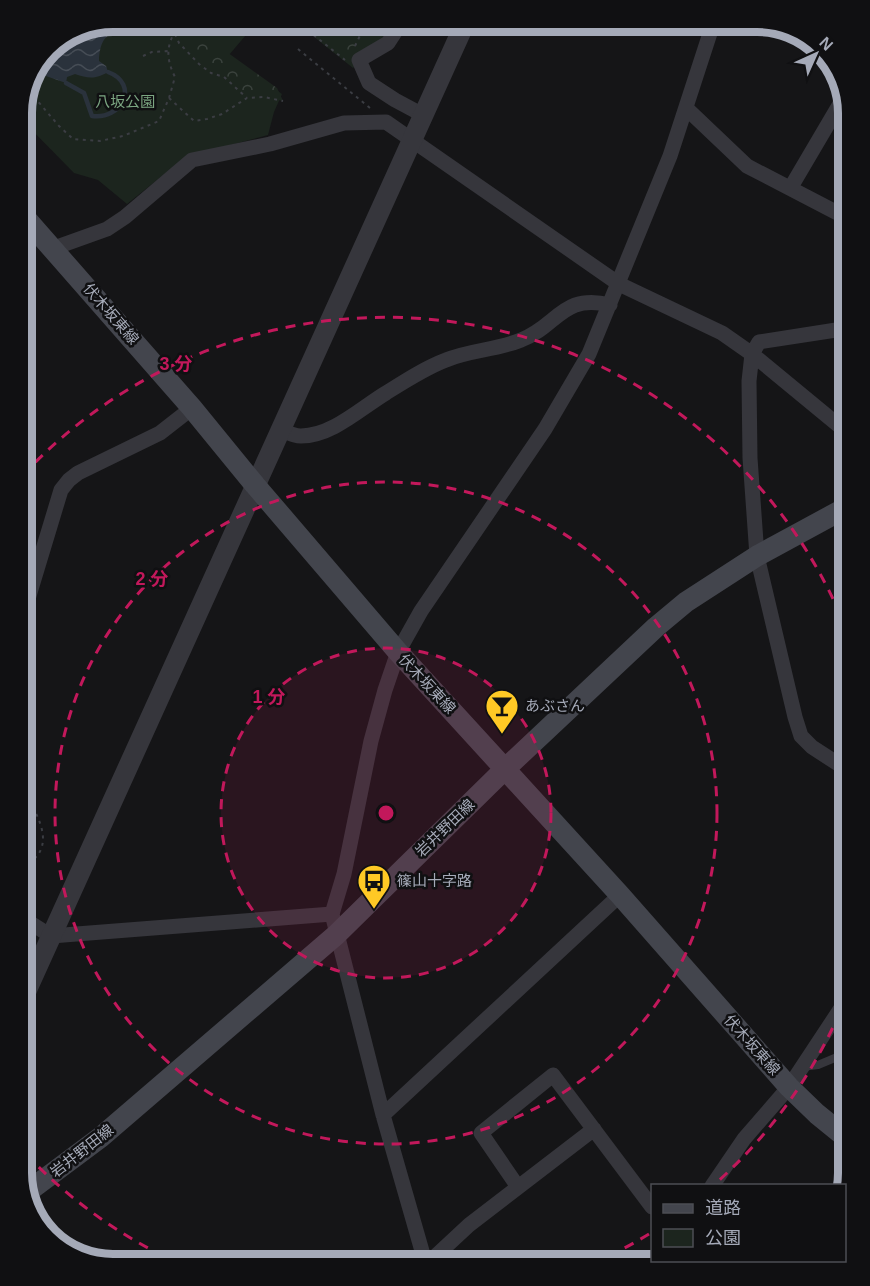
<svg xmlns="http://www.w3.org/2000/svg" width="870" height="1286" font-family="Arial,'Noto Sans JP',sans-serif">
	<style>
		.green { fill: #1c251e }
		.forest { fill: url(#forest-crowns) }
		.water { fill: url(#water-waves) }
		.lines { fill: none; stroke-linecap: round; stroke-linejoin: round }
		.stream { stroke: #2a323c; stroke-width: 4.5 }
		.path { stroke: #3b3d43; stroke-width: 2; stroke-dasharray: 3 4.5; stroke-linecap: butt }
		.service { stroke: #36363c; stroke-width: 8 }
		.minor { stroke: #36363c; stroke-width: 15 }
		.tertiary { stroke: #36363c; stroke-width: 20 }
		.secondary { stroke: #43454d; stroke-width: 21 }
		.ring { fill: none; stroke: #c2185b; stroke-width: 3; stroke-dasharray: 10 8 }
		.labels { text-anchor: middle; stroke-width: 5; stroke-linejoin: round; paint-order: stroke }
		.park-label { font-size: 15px; fill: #7ba581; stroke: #101012 }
		.street-label { font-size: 15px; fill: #a5aab8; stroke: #101012 }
		.poi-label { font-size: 15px; fill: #a5aab8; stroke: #101012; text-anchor: start }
		.rim { fill: none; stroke: #a5aab8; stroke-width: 8 }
		.centre { fill: #c2185b; stroke: #101012; stroke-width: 3 }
		.ring-label { font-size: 18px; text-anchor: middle; font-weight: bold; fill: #c2185b; stroke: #101012; stroke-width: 5; stroke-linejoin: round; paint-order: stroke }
	</style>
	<defs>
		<pattern id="forest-crowns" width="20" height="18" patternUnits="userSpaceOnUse" patternTransform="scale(1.5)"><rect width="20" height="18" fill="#1c251e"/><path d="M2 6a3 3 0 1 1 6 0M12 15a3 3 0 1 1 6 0" fill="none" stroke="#3a423d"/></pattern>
		<pattern id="water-waves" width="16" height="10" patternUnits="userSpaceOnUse" patternTransform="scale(1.5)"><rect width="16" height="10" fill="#2a323c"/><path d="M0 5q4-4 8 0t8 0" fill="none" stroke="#464d56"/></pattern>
	</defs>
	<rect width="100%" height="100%" fill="#151517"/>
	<path class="green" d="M 112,21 L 258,21 L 229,55 L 282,94 L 274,112 L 268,135 L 186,157 L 127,204 L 98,180 L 74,173 L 21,119 L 21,106 L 52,44 Z
		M 294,21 L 396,21 L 387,39 L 353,68 Z"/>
	<path class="forest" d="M 182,21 L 248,21 L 224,50 L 277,88 L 283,101 L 265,97 L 247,98 L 224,77 L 211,73 L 199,64 L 178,40 L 174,33 Z
		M 296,21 L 367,21 L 348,62 Z"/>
	<path class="water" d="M 112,21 L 140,21 C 119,39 101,23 99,61 L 106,66 L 108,72 C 94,80 88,78 75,74 L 67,77 L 66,83 L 46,76 L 40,69 L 52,44 Z
		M 21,802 C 31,822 41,841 21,857 Z"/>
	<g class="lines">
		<path class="stream" d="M 66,83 L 84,93 L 92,116 C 122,120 140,84 108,72"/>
		<path class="path" d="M 296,21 L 345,60
			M 175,34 L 179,43 L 199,64 L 211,73 L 224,77 L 247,98
			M 355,46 L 367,21
			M 298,49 L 370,108
			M 143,56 L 152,52 L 169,51
			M 29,91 L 59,126 L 73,139 L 100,141 L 123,136 L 159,121 L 169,98 L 175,77 C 164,55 167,41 182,21
			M 169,98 L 194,121 L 207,119 L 222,114 L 247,98 L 264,97 L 283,101
			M 21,864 C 27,864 29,863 34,859 C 56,839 32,806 21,787"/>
		<path class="service" d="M 802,1067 L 818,1065 L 849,1052"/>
		<path class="minor" d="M 399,26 L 388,43 L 359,60 L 369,83 L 395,100 L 423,115
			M 686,108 L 747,166 L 849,219
			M 791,187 L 841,102 L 847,105
			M 54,248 L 107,229 L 125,217 L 192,160 L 270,144 L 344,123 L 386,122 L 619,284 L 722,333 L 752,354 L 849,434
			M 279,429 C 286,432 294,436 301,436 C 332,436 361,408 386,393 C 405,381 425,368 446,360 C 470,350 497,350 521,340 C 558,326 562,293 610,305
			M 28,599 L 61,490 L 69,480 L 78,473 L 160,433 L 192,408
			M 849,771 L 812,747 L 801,736 L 795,717 L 757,556 L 750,458 L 749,381 L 752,354 L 759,342 L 849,328
			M 21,917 L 51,936 L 332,914
			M 383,1115 L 620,895
			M 594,1129 L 469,1225 L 426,1265 L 383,1115 L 332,914 L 344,874 L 371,741 L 385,690 L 398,652 L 421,611 L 545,429 L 589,354 L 670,156 L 714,21
			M 712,1186 L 744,1139 L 789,1087 L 849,996
			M 518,1187 L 481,1133 L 553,1075 L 652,1207
			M 766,1263 L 767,1260
			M 658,1265 L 661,1260"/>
		<path class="tertiary" d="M 21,1003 L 466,21"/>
		<path class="secondary" d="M 21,213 L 192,408 L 255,485 L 398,652 L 620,895 L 789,1087 L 817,1114 L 849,1140
			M 26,1193 L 101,1137 L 336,935 L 506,768 L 656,627 L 686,602 L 757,556 L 849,506"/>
	</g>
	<circle cx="386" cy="813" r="165" fill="#c2185b" fill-opacity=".12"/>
	<g class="ring">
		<circle cx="386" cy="813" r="165"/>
		<circle cx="386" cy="813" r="331"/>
		<path d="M847 995A496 496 0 0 1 715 1184M649 1234A496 496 0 0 1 592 1264M180 1264A496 496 0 0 1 23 1151M23 475A496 496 0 0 1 847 631"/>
	</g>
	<defs>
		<g id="bar-pin" transform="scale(1.725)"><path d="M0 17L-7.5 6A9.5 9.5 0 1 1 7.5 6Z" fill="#ffc925" stroke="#101012"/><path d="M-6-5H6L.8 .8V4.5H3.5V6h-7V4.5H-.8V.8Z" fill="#111"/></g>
		<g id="bus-pin" transform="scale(1.725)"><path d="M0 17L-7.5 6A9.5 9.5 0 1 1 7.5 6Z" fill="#ffc925" stroke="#101012"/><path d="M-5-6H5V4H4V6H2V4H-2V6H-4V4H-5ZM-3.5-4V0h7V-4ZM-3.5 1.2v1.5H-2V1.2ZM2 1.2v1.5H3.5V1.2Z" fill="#111"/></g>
	</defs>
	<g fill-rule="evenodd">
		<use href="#bar-pin" x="502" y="706"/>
		<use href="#bus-pin" x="374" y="881"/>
	</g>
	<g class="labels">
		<g class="park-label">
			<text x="125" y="107">八坂公園</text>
		</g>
		<g class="street-label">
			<text transform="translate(111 314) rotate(49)" y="5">伏木坂東線</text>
			<text transform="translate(427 684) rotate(47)" y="5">伏木坂東線</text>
			<text transform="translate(445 828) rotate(-44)" y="5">岩井野田線</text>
			<text transform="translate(752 1045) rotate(48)" y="5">伏木坂東線</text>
			<text transform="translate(82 1151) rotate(-38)" y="5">岩井野田線</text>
		</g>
		<g class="poi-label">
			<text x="525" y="711">あぶさん</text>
			<text x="397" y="886">篠山十字路</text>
		</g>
	</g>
	<path d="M0 0H870V1286H0ZM113 32H757A81 81 0 0 1 838 113V1173A81 81 0 0 1 757 1254H113A81 81 0 0 1 32 1173V113A81 81 0 0 1 113 32Z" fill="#101012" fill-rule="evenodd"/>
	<path class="rim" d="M113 32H757A81 81 0 0 1 838 113V1173A81 81 0 0 1 757 1254H113A81 81 0 0 1 32 1173V113A81 81 0 0 1 113 32Z"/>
	<circle cx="386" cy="813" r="9" class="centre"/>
	<g class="ring-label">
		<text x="176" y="370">3 分</text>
		<text x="152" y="585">2 分</text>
		<text x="269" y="703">1 分</text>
	</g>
	<rect x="651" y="1184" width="195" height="78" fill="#101012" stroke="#4c4e54" stroke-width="1.5"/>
	<rect x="663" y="1204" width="30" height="9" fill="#43454d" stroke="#4c4e54" stroke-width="1.5"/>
	<text x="705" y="1214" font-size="18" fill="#a5aab8">道路</text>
	<rect x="663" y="1229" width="30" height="18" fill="#1c251e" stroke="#4c4e54" stroke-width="1.5"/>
	<text x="705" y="1244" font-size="18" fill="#a5aab8">公園</text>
	<g transform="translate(816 54) rotate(45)" stroke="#101012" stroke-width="4.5" paint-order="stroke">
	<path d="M0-4.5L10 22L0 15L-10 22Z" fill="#a5aab8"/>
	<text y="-9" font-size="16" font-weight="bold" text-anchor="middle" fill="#a5aab8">N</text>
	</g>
</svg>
